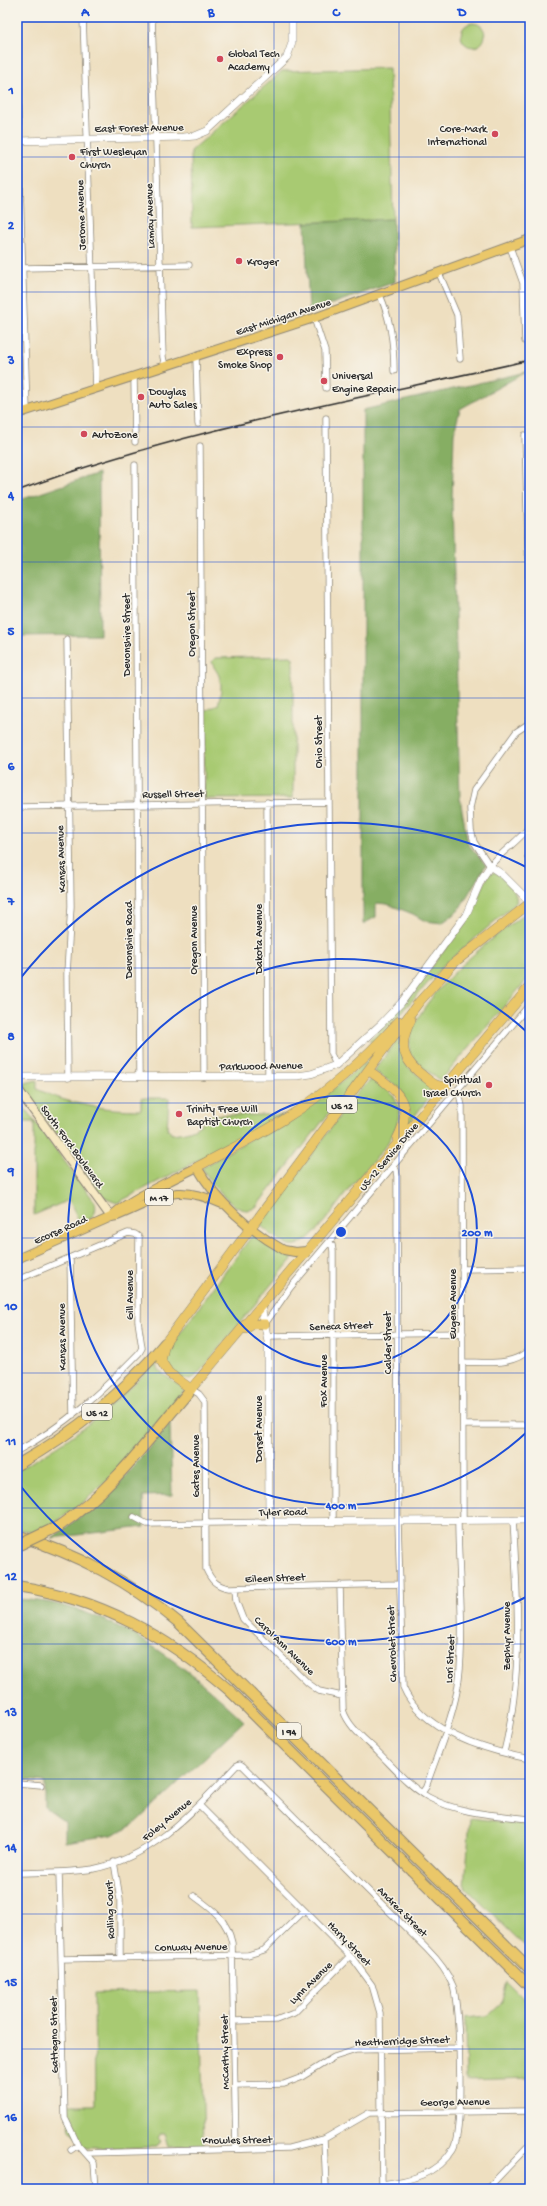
<svg xmlns="http://www.w3.org/2000/svg" width="547" height="2206" font-family="'Gochi Hand',sans-serif">
	<style>
		.green { fill: #a8ca72; stroke: #6a7a4e }
		.forest { fill: #86ae64; stroke: #586c48 }
		.lines { fill: none; stroke-linecap: round; stroke-linejoin: round }
		.minor-casing { stroke: #8c8576; stroke-width: 7 }
		.tertiary-casing { stroke: #8c8576; stroke-width: 8 }
		.secondary-casing { stroke: #8c8576; stroke-width: 10 }
		.primary-casing { stroke: #8c8576; stroke-width: 10 }
		.trunk-casing { stroke: #8c8576; stroke-width: 10 }
		.motorway-casing { stroke: #8c8576; stroke-width: 12 }
		.minor { stroke: #fff; stroke-width: 5.5 }
		.tertiary { stroke: #fff; stroke-width: 7 }
		.secondary { stroke: #f7e9c3; stroke-width: 8 }
		.primary { stroke: #eac769; stroke-width: 8 }
		.trunk { stroke: #eac769; stroke-width: 9 }
		.motorway { stroke: #eac769; stroke-width: 10 }
		.rail { stroke: #2b2b2b; stroke-width: 1.5 }
		.motorway-bridge-casing { stroke: #8c8576; stroke-width: 12; stroke-linecap: butt }
		.motorway-bridge { stroke: #eac769; stroke-width: 10 }
		.grid { fill: none; stroke: #1d4ed8; stroke-width: 1; stroke-opacity: 0.55 }
		.ring { fill: none; stroke: #1d4ed8; stroke-width: 2 }
		.poi-dot { fill: #d1495b; stroke: #f7f3e8; stroke-width: 1.5 }
		.labels { text-anchor: middle; stroke-width: 3; stroke-linejoin: round; paint-order: stroke }
		.shield { fill: #f7f3e8; stroke: #686764; stroke-width: 1 }
		.shield-label { font-size: 10px; font-weight: bold; fill: #2b2b2b }
		.poi-label { font-size: 11px; fill: #2b2b2b; stroke: #f7f3e8; text-anchor: start }
		.street-label { font-size: 11px; fill: #2b2b2b; stroke: #f7f3e8 }
		.centre { fill: #1d4ed8; stroke: #f7f3e8; stroke-width: 2 }
		.ring-label { font-size: 12px; text-anchor: middle; font-weight: bold; fill: #1d4ed8; stroke: #f7f3e8; stroke-width: 3; stroke-linejoin: round; paint-order: stroke }
		.neatline { fill: none; stroke: #1d4ed8; stroke-width: 1.5 }
		.grid-label { font-size: 13px; text-anchor: middle; font-weight: bold; fill: #1d4ed8 }
	</style>
	<rect width="100%" height="100%" fill="#f7f3e8"/>
	<filter id="ink" filterUnits="userSpaceOnUse"><feTurbulence type="fractalNoise" baseFrequency=".025" numOctaves="2"/><feDisplacementMap in="SourceGraphic" scale="8" xChannelSelector="R" yChannelSelector="G"/><feConvolveMatrix kernelMatrix="1 2 1 2 8 2 1 2 1" color-interpolation-filters="sRGB"/></filter>
	<filter id="wash" filterUnits="userSpaceOnUse"><feTurbulence type="fractalNoise" baseFrequency=".012" numOctaves="4" result="noise"/><feDisplacementMap in="SourceGraphic" scale="16" xChannelSelector="R" yChannelSelector="G"/><feGaussianBlur stdDeviation="0.9" result="paint"/><feColorMatrix in="noise" values="0 0 0 0 0 0 0 0 0 0 0 0 0 0 0 0 0 1.4 0 .05"/><feComposite in="paint" operator="in"/></filter>
	<g filter="url(#wash)">
		<rect width="100%" height="100%" fill="#eedfc0"/>
		<path class="green" d="M461 35a12 12 0 1 1 24 0a12 12 0 1 1-24 0Z
			M 389,68 L 393,219 L 192,227 L 191,151 L 282,71 Z
			M 291,656 L 293,658 L 293,798 L 204,799 L 205,711 L 218,705 C 220,697 223,684 219,676 C 217,670 213,668 212,661 L 216,658 Z
			M 494,872 C 504,876 519,892 516,903 L 444,965 L 374,1043 L 369,1040 L 406,1000 L 468,919 L 489,874 Z
			M 530,910 L 530,976 L 449,1071 L 441,1079 L 438,1079 L 421,1066 L 410,1054 C 400,1007 496,934 530,910 Z
			M 401,1035 L 402,1058 L 406,1065 L 435,1090 L 406,1127 C 407,1091 403,1090 374,1071 Z
			M 374,1055 L 256,1207 C 237,1221 211,1182 202,1168 L 333,1089 Z
			M 37,1080 L 37,1089 C 70,1105 104,1110 141,1110 L 141,1098 L 169,1098 L 167,1129 L 170,1131 L 171,1134 C 192,1132 196,1130 211,1115 L 284,1115 L 117,1203 L 104,1198 L 25,1091 L 25,1083 Z
			M 371,1080 C 377,1081 387,1088 391,1093 C 418,1124 367,1165 350,1188 C 339,1201 313,1242 296,1245 C 284,1248 269,1232 260,1225 L 358,1091 Z
			M 17,1098 L 95,1202 C 98,1215 91,1219 81,1225 L 69,1200 L 34,1215 L 34,1122 L 17,1122 Z
			M 254,1233 L 279,1252 L 293,1258 L 197,1375 L 190,1380 L 182,1378 L 165,1365 L 166,1352 Z
			M 153,1365 L 156,1365 L 159,1371 L 185,1390 L 104,1484 L 82,1503 L 59,1520 L 34,1533 L 17,1529 L 17,1470 C 69,1443 112,1407 153,1365 Z
			M 470,1818 L 530,1825 L 530,1951 L 465,1887 Z
			M 507,1982 L 530,2005 L 530,2078 L 466,2080 L 465,2018 L 488,2016 L 501,2004 Z
			M 200,1991 L 204,2145 L 169,2146 L 165,2133 L 161,2133 L 158,2138 L 161,2141 L 157,2147 L 87,2148 L 84,2147 L 71,2129 L 66,2105 L 95,2105 L 94,1993 Z"/>
		<path class="forest" d="M 393,219 L 395,282 L 309,312 L 305,223 Z
			M 526,372 L 460,409 L 454,433 L 452,503 L 460,799 L 468,844 L 486,865 L 458,911 L 442,923 L 425,921 L 413,914 L 387,904 L 376,903 L 376,917 L 363,924 L 363,410 Z
			M 99,473 L 100,635 L 18,636 L 17,662 L 17,501 Z
			M 170,1423 L 172,1495 L 143,1496 L 144,1527 L 52,1538 L 110,1494 Z
			M 17,1599 C 30,1600 44,1601 56,1604 C 131,1621 190,1670 244,1721 L 133,1825 L 112,1835 L 65,1842 L 65,1822 L 45,1808 L 45,1782 L 17,1779 Z"/>
	</g>
	<g filter="url(#ink)">
		<g class="lines">
			<g class="minor-casing">
				<path id="minor" d="M 83,17 L 96,389
					M 152,17 L 163,357 L 165,366
					M 17,88 L 27,411
					M 510,247 L 523,283 L 525,341
					M 22,268 L 189,265
					M 439,273 L 457,315 L 460,359
					M 380,295 C 391,320 394,344 394,371
					M 314,318 L 325,351 L 326,388
					M 196,357 L 198,424
					M 134,377 L 135,442
					M 326,418 L 331,1054 L 336,1065
					M 525,435 L 530,620
					M 200,446 L 204,1077
					M 135,465 L 139,1077
					M 67,639 L 71,906 L 67,973 L 68,1078
					M 530,717 L 528,724 L 516,732 L 474,790 L 470,808 L 471,830 L 474,842 L 490,866 C 502,851 519,841 530,826
					M 267,802 L 268,1076
					M 17,807 L 329,802
					M 528,857 L 530,854
					M 458,1089 L 462,1106 L 463,1520
					M 393,1167 L 396,1170 L 397,1176 L 398,1521 L 403,1687 C 422,1732 485,1750 530,1759
					M 329,1242 L 332,1245 L 333,1251 L 333,1521
					M 70,1258 L 73,1415
					M 462,1269 L 530,1268
					M 17,1280 L 128,1233 L 135,1234 L 139,1237 L 138,1321 L 142,1348 L 139,1353 C 102,1391 64,1427 17,1451
					M 265,1324 L 290,1288 L 530,1004
					M 268,1336 L 463,1333
					M 463,1362 C 486,1362 512,1367 530,1349
					M 191,1389 L 199,1394 L 205,1402 L 206,1569 C 211,1580 216,1586 229,1588 L 399,1584
					M 463,1425 L 530,1425
					M 134,1517 L 147,1524 L 269,1522
					M 340,1585 L 343,1710 C 349,1728 365,1739 378,1752 C 394,1768 409,1786 428,1797 C 459,1814 496,1815 530,1819
					M 235,1588 L 236,1601 L 243,1619 L 308,1683 L 319,1691 L 342,1696
					M 504,1752 C 523,1677 518,1597 513,1520
					M 17,1783 L 41,1785
					M 422,1793 L 426,1787 C 438,1752 454,1716 459,1679 C 465,1627 458,1572 458,1520
					M 199,1805 L 353,1959 L 372,1985 L 380,2013 L 382,2189
					M 114,1862 L 120,1899 L 120,1957
					M 59,1872 L 65,2118 L 78,2145 L 94,2163 L 96,2189
					M 17,1873 C 42,1872 68,1873 93,1869 C 155,1857 195,1809 236,1766 L 240,1764 L 243,1766 L 427,1949 C 438,1960 447,1971 453,1986 C 460,2008 464,2131 453,2149 C 437,2175 409,2181 382,2184
					M 194,1896 C 212,1909 227,1919 232,1943 L 236,2149
					M 61,1959 L 248,1955 L 264,1950 L 304,1911
					M 234,2021 L 276,2020 L 294,2013 L 350,1956
					M 235,2085 L 284,2084 L 300,2078 L 334,2057 L 356,2050 L 458,2048
					M 324,2139 L 326,2189
					M 71,2150 L 78,2145
					M 86,2153 L 289,2148 L 324,2139 L 369,2113 L 530,2111
					M 487,2189 L 530,2144"/>
			</g>
			<g class="tertiary-casing">
				<path id="tertiary" d="M 17,141 L 183,137 L 195,136 L 207,131 L 287,57 L 292,43 L 292,17
					M 17,1077 L 297,1076 L 311,1074 L 336,1065 L 381,1024 L 401,1003 L 466,915 L 481,880 L 490,866 L 503,875 L 530,902
					M 261,1306 L 268,1341 L 269,1522 L 530,1520"/>
			</g>
			<g class="secondary-casing">
				<path id="secondary" d="M 17,1088 L 111,1217"/>
			</g>
			<g class="primary-casing">
				<path id="primary" d="M 17,414 L 314,318 L 530,239
					M 111,1217 C 123,1202 178,1177 197,1167 C 216,1201 250,1231 284,1250 L 295,1252 L 306,1251
					M 17,1259 L 111,1217 L 117,1216 C 162,1198 173,1181 222,1204"/>
			</g>
			<g class="trunk-casing">
				<path id="trunk" d="M 530,903 L 455,962 L 419,1002 L 165,1343 L 161,1361 L 169,1373 L 191,1389 L 530,986
					M 411,1020 C 397,1047 403,1061 426,1078 C 432,1083 437,1087 445,1086
					M 369,1071 C 396,1089 416,1103 397,1139
					M 197,1167 C 226,1151 256,1137 283,1120 C 327,1093 365,1059 399,1021
					M 246,1329 L 253,1324 L 265,1324"/>
			</g>
			<g class="motorway-casing">
				<path id="motorway" d="M 17,1465 C 74,1433 123,1394 165,1343
					M 59,1526 C 113,1490 150,1437 191,1389
					M 17,1535 C 78,1555 128,1580 178,1622 L 530,1969
					M 17,1586 C 100,1599 166,1635 229,1690 L 530,1987"/>
			</g>
			<use href="#minor" class="minor"/>
			<use href="#tertiary" class="tertiary"/>
			<use href="#secondary" class="secondary"/>
			<use href="#primary" class="primary"/>
			<use href="#trunk" class="trunk"/>
			<use href="#motorway" class="motorway"/>
			<path class="rail" d="M 17,491 C 182,429 359,399 530,360"/>
			<g class="motorway-bridge-casing">
				<path id="motorway-bridge" d="M 17,1546 L 59,1526"/>
			</g>
			<use href="#motorway-bridge" class="motorway-bridge"/>
		</g>
	</g>
	<path class="grid" d="M 148,17 L 148,2189M 274,17 L 274,2189M 399,17 L 399,2189M 17,157 L 530,157M 17,292 L 530,292M 17,427 L 530,427M 17,562 L 530,562M 17,698 L 530,698M 17,833 L 530,833M 17,968 L 530,968M 17,1103 L 530,1103M 17,1238 L 530,1238M 17,1373 L 530,1373M 17,1508 L 530,1508M 17,1644 L 530,1644M 17,1779 L 530,1779M 17,1914 L 530,1914M 17,2049 L 530,2049"/>
	<g class="ring">
		<circle cx="341" cy="1232" r="136"/>
		<path d="M529 1430A273 273 0 1 1 529 1034"/>
		<path d="M530 1595A409 409 0 0 1 19 1484M19 980A409 409 0 0 1 530 869"/>
	</g>
	<g class="poi-dot">
		<circle cx="220" cy="59" r="4"/>
		<circle cx="495" cy="134" r="4"/>
		<circle cx="72" cy="157" r="4"/>
		<circle cx="239" cy="261" r="4"/>
		<circle cx="280" cy="357" r="4"/>
		<circle cx="324" cy="381" r="4"/>
		<circle cx="141" cy="397" r="4"/>
		<circle cx="84" cy="434" r="4"/>
		<circle cx="489" cy="1085" r="4"/>
		<circle cx="179" cy="1114" r="4"/>
	</g>
	<g class="labels">
		<g class="shield">
			<rect x="327" y="1097" width="30" height="16" rx="3"/>
			<rect x="145" y="1189" width="28" height="16" rx="3"/>
			<rect x="82" y="1404" width="30" height="16" rx="3"/>
			<rect x="277" y="1723" width="24" height="16" rx="3"/>
		</g>
		<g class="shield-label">
			<text x="342" y="1109">US 12</text>
			<text x="159" y="1201">M 17</text>
			<text x="97" y="1416">US 12</text>
			<text x="289" y="1735">I 94</text>
		</g>
		<g class="poi-label">
			<text x="228" y="57">Global Tech<tspan x="228" dy="13">Academy</tspan></text>
			<text x="487" y="132" text-anchor="end">Core-Mark<tspan x="487" dy="13">International</tspan></text>
			<text x="80" y="155">First Wesleyan<tspan x="80" dy="13">Church</tspan></text>
			<text x="247" y="265">Kroger</text>
			<text x="272" y="355" text-anchor="end">Express<tspan x="272" dy="13">Smoke Shop</tspan></text>
			<text x="332" y="379">Universal<tspan x="332" dy="13">Engine Repair</tspan></text>
			<text x="149" y="395">Douglas<tspan x="149" dy="13">Auto Sales</tspan></text>
			<text x="92" y="438">AutoZone</text>
			<text x="481" y="1083" text-anchor="end">Spiritual<tspan x="481" dy="13">Israel Church</tspan></text>
			<text x="187" y="1112">Trinity Free Will<tspan x="187" dy="13">Baptist Church</tspan></text>
		</g>
		<g class="street-label">
			<text transform="translate(139 127) rotate(-1)" y="4">East Forest Avenue</text>
			<text transform="translate(80 215) rotate(-92)" y="4">Jerome Avenue</text>
			<text transform="translate(149 216) rotate(-92)" y="4">Lamay Avenue</text>
			<text transform="translate(283 316) rotate(-18)" y="4">East Michigan Avenue</text>
			<text transform="translate(191 624) rotate(-90)" y="4">Oregon Street</text>
			<text transform="translate(126 635) rotate(-90)" y="4">Devonshire Street</text>
			<text transform="translate(318 742) rotate(-90)" y="4">Ohio Street</text>
			<text transform="translate(173 793) rotate(-1)" y="4">Russell Street</text>
			<text transform="translate(60 859) rotate(-92)" y="4">Kansas Avenue</text>
			<text transform="translate(258 939) rotate(-90)" y="4">Dakota Avenue</text>
			<text transform="translate(128 940) rotate(-90)" y="4">Devonshire Road</text>
			<text transform="translate(193 940) rotate(-90)" y="4">Oregon Avenue</text>
			<text transform="translate(261 1065) rotate(-1)" y="4">Parkwood Avenue</text>
			<text transform="translate(73 1146) rotate(54)" y="4">South Ford Boulevard</text>
			<text transform="translate(388 1156) rotate(-50)" y="4">US-12 Service Drive</text>
			<text transform="translate(60 1229) rotate(-24)" y="4">Ecorse Road</text>
			<text transform="translate(129 1295) rotate(-90)" y="4">Gill Avenue</text>
			<text transform="translate(452 1304) rotate(-90)" y="4">Eugene Avenue</text>
			<text transform="translate(341 1325) rotate(-2)" y="4">Seneca Street</text>
			<text transform="translate(61 1337) rotate(-91)" y="4">Kansas Avenue</text>
			<text transform="translate(387 1343) rotate(-90)" y="4">Calder Street</text>
			<text transform="translate(323 1381) rotate(-90)" y="4">Fox Avenue</text>
			<text transform="translate(258 1429) rotate(-90)" y="4">Dorset Avenue</text>
			<text transform="translate(195 1466) rotate(-90)" y="4">Gates Avenue</text>
			<text transform="translate(283 1511) rotate(-1)" y="4">Tyler Road</text>
			<text transform="translate(275 1577) rotate(-2)" y="4">Eileen Street</text>
			<text transform="translate(506 1636) rotate(-90)" y="4">Zephyr Avenue</text>
			<text transform="translate(391 1644) rotate(-92)" y="4">Chevrolet Street</text>
			<text transform="translate(285 1645) rotate(44)" y="4">Carol Ann Avenue</text>
			<text transform="translate(449 1659) rotate(-87)" y="4">Lori Street</text>
			<text transform="translate(166 1819) rotate(-40)" y="4">Foley Avenue</text>
			<text transform="translate(109 1910) rotate(-92)" y="4">Rolling Court</text>
			<text transform="translate(403 1911) rotate(45)" y="4">Andrea Street</text>
			<text transform="translate(350 1943) rotate(46)" y="4">Harry Street</text>
			<text transform="translate(191 1946) rotate(-1)" y="4">Conway Avenue</text>
			<text transform="translate(310 1982) rotate(-45)" y="4">Lynn Avenue</text>
			<text transform="translate(53 2035) rotate(-91)" y="4">Gattegno Street</text>
			<text transform="translate(402 2040) rotate(-2)" y="4">Heatherridge Street</text>
			<text transform="translate(224 2052) rotate(-91)" y="4">McCarthy Street</text>
			<text transform="translate(455 2101) rotate(-1)" y="4">George Avenue</text>
			<text transform="translate(237 2139) rotate(-1)" y="4">Knowles Street</text>
		</g>
	</g>
	<circle cx="341" cy="1232" r="6" class="centre"/>
	<g class="ring-label">
		<text x="477" y="1236">200 m</text>
		<text x="341" y="1509">400 m</text>
		<text x="341" y="1645">600 m</text>
	</g>
	<rect width="547" height="2206" fill="none" stroke="#f7f3e8" stroke-width="44"/>
	<rect x="22" y="22" width="503" height="2162" class="neatline"/>
	<g class="grid-label">
		<text x="85" y="16">A</text>
		<text x="211" y="16">B</text>
		<text x="336" y="16">C</text>
		<text x="462" y="16">D</text>
		<text x="11" y="94">1</text>
		<text x="11" y="229">2</text>
		<text x="11" y="364">3</text>
		<text x="11" y="499">4</text>
		<text x="11" y="635">5</text>
		<text x="11" y="770">6</text>
		<text x="11" y="905">7</text>
		<text x="11" y="1040">8</text>
		<text x="11" y="1175">9</text>
		<text x="11" y="1310">10</text>
		<text x="11" y="1445">11</text>
		<text x="11" y="1580">12</text>
		<text x="11" y="1716">13</text>
		<text x="11" y="1851">14</text>
		<text x="11" y="1986">15</text>
		<text x="11" y="2121">16</text>
	</g>
</svg>
